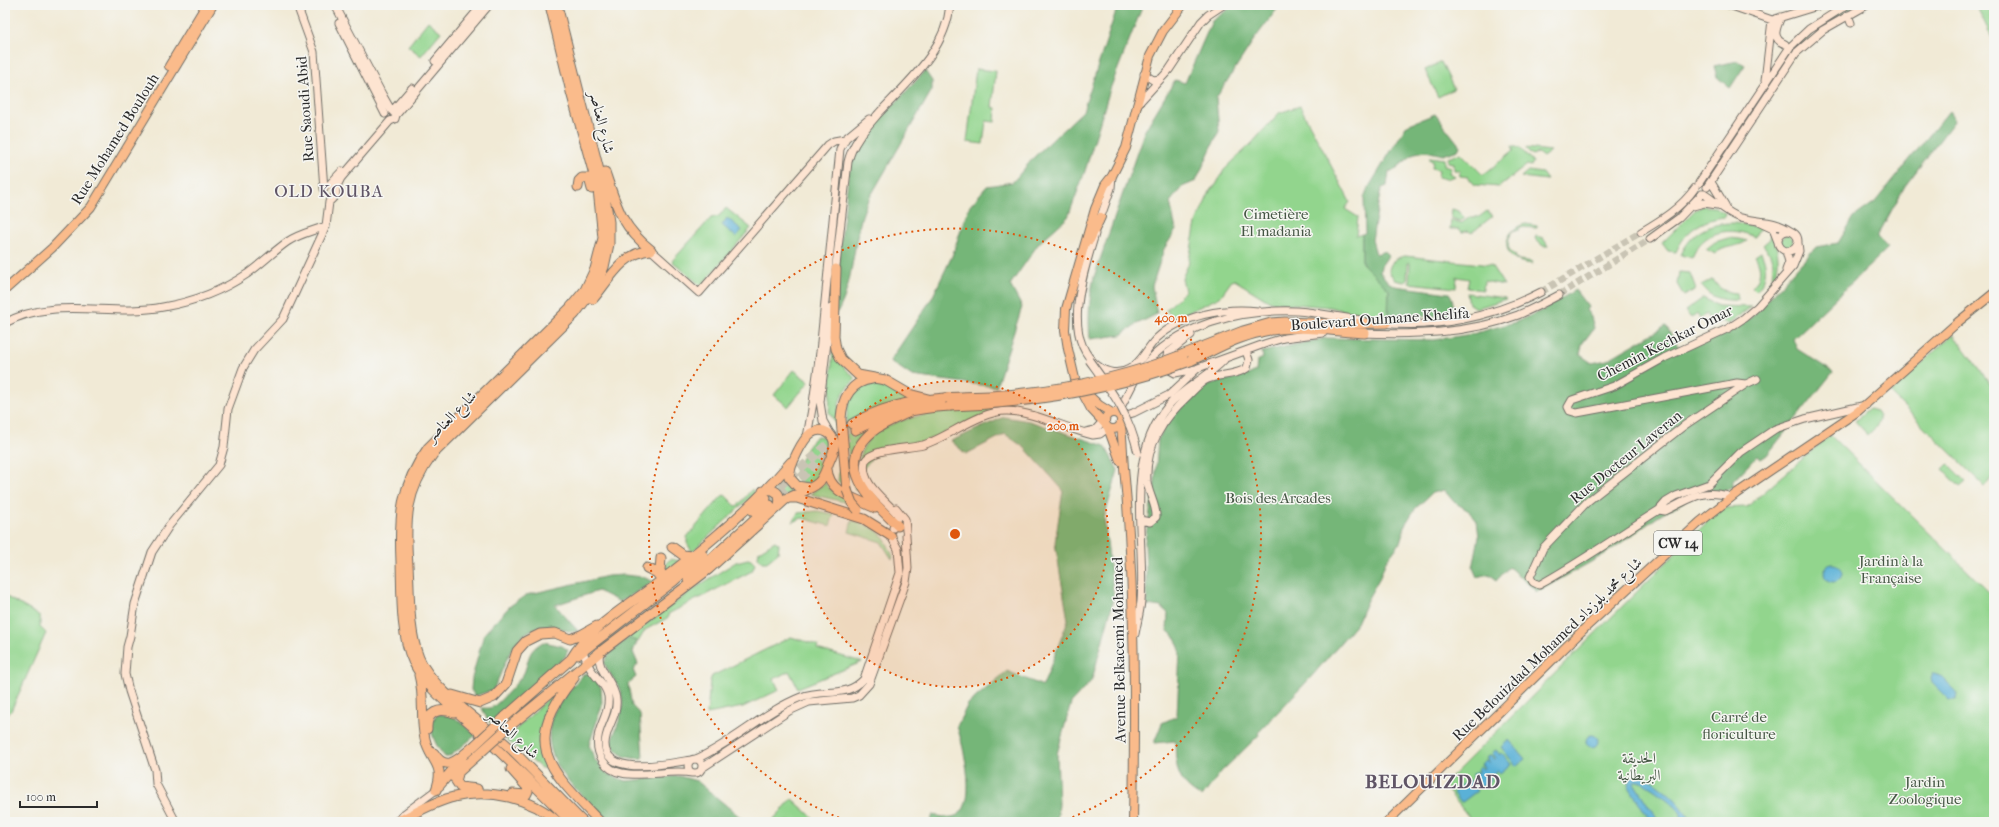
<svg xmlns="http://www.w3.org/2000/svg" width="1999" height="827" font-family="'IM FELL French Canon',Amiri,serif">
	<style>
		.green { fill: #92d58d; stroke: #5e805c }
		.forest { fill: #75b678; stroke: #507052 }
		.water { fill: #5ab1d7; stroke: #426e81 }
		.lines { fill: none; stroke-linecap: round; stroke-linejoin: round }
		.secondary-tunnel { stroke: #c9c4b4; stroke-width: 7; stroke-dasharray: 7 3.5; stroke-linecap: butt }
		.highway-tunnel { stroke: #c9c4b4; stroke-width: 9; stroke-dasharray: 9 4.5; stroke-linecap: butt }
		.secondary-casing { stroke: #706e67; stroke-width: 9 }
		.primary-casing { stroke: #706e67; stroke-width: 10 }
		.highway-casing { stroke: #706e67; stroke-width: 11 }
		.secondary { stroke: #fde4d1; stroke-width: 7 }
		.primary { stroke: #fabb8b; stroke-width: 8 }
		.highway { stroke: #fabb8b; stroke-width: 9 }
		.secondary-bridge-casing { stroke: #706e67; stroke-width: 9; stroke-linecap: butt }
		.highway-bridge-casing { stroke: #706e67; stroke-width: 11; stroke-linecap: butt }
		.secondary-bridge { stroke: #fde4d1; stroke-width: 7 }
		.highway-bridge { stroke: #fabb8b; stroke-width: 9 }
		.ring { fill: none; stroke: #df570e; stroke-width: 2; stroke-dasharray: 2 4 }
		.labels { text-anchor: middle; stroke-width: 3; stroke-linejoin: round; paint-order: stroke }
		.shield { fill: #f6f6f2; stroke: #686867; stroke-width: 1 }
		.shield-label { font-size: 14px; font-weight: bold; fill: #2b2b2b }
		.street-label { font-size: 15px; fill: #2b2b2b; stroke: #f6f6f2 }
		.park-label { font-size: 15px; fill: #455644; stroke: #f6f6f2 }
		.quarter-label { font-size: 17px; letter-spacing: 1px; fill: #605566; stroke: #f6f6f2 }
		.district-label { font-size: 19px; font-weight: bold; letter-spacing: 1px; fill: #605566; stroke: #f6f6f2 }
		.centre { fill: #df570e; stroke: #f6f6f2; stroke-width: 2 }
		.ring-label { font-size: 12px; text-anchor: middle; font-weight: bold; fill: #df570e; stroke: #f6f6f2; stroke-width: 3; stroke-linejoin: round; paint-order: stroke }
	</style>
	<rect width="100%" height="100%" fill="#f6f6f2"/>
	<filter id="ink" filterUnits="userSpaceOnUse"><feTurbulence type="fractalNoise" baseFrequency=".025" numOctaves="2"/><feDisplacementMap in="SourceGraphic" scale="8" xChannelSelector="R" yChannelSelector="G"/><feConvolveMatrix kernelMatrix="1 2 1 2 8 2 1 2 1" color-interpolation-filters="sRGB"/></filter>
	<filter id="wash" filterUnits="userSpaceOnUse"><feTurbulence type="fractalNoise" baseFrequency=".012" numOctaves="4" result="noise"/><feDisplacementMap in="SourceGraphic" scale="16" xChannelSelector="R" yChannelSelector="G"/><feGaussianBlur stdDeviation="0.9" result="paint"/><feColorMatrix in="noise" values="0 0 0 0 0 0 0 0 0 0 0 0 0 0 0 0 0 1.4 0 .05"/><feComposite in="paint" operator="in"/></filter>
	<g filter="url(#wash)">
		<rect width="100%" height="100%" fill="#f1ead6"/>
		<path class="green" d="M 1850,5 L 1857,5 L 1823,24 L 1796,49 L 1742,127 L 1708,182 L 1705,180 L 1792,49 L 1806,34 Z
			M 1976,5 L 1994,5 L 1994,42 Z
			M 428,21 L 441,32 L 421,56 L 408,46 Z
			M 1441,62 L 1454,89 L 1438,97 L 1425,70 Z
			M 976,69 L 996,71 L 992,107 L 996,108 L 995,122 L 986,121 L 983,144 L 967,142 Z
			M 1300,106 L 1350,202 L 1345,209 L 1358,217 L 1356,236 L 1362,234 L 1362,263 L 1389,290 L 1388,316 L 1364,315 L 1329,307 L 1270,302 L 1233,279 L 1220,297 L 1174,319 L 1166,310 L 1185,291 L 1182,278 L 1188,265 L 1196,223 L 1211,189 L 1216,185 L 1224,170 L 1252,143 L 1279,113 Z
			M 1512,146 L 1520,148 L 1533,162 L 1531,166 L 1527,165 L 1499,187 L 1475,185 L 1468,177 L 1460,176 L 1459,170 L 1454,170 L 1454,163 L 1448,162 L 1448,158 L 1461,153 L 1483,175 L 1514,150 Z
			M 1525,148 L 1551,151 L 1543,157 L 1538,153 L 1532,155 Z
			M 1430,157 L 1444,159 L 1444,165 L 1451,167 L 1449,173 L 1455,176 L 1446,179 L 1438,177 L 1439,170 L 1432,168 L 1433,161 L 1430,160 Z
			M 1528,171 L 1542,173 L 1547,180 L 1521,177 Z
			M 1703,206 L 1715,207 L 1725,213 L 1724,217 C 1701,220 1685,231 1676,252 L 1668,251 L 1662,243 L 1695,210 Z
			M 726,208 L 751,228 L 701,286 L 672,261 L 711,218 L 719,216 Z
			M 1452,209 L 1459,211 L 1464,218 L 1464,219 L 1460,221 L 1451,218 Z
			M 1487,211 L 1493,216 L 1471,233 L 1469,231 L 1462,232 L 1459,229 L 1450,229 L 1451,220 L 1462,223 L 1470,217 L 1479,217 Z
			M 1734,223 L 1758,227 L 1761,229 L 1757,232 L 1755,237 C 1731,226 1702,230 1692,258 L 1681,255 C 1691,232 1709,223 1734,223 Z
			M 1526,224 L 1537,226 L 1537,228 L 1519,227 L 1519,230 L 1514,230 C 1508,236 1504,252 1516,255 L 1515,257 L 1520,260 L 1533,262 L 1532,264 C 1527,263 1521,263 1517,260 C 1498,249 1508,227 1526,224 Z
			M 1770,232 L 1772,234 C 1778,250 1782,265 1772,281 L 1773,263 L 1769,252 L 1763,245 L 1770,239 Z
			M1781 241a6 6 0 1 1 12 0a6 6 0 1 1-12 0Z
			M 1536,236 L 1543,238 L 1548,246 L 1543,246 L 1535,239 Z
			M 1728,238 L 1739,239 L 1747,241 C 1737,248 1724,245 1715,254 L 1706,249 L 1715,242 Z
			M 1761,252 C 1768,266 1767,281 1756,291 L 1752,287 C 1761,278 1762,267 1755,256 Z
			M 1405,256 L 1491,265 L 1504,285 L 1484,281 L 1483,290 L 1467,288 L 1469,279 L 1457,277 L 1456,288 L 1409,283 L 1410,263 L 1408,262 L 1407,280 L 1404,282 L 1395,280 L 1389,272 C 1389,263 1396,257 1405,256 Z
			M 1679,272 L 1690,273 L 1696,289 L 1684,296 L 1677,284 Z
			M 1713,279 C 1717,288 1726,293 1737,293 L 1738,300 C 1722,301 1710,298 1701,285 Z
			M 1467,293 L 1505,298 L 1506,299 L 1477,308 L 1469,304 Z
			M 1703,298 L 1718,306 L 1751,307 L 1729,324 L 1722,321 L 1712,323 L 1706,314 L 1700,318 L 1697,313 L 1691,318 L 1685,311 Z
			M 1953,334 L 1994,389 L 1994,477 L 1984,486 L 1890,393 Z
			M 833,347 L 840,363 L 856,379 C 837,397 838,403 839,429 L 829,412 Z
			M 794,370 L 809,382 L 788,407 L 774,395 Z
			M 878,384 L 887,386 L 912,399 L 863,434 L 856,442 L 854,457 L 859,489 L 855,490 C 850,469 840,412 853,394 C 859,386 868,385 878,384 Z
			M 998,409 L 923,442 L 879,450 L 862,470 L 894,511 L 894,518 C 887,511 876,503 870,495 C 867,490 865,483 863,478 C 839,413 961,408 998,409 Z
			M 1869,409 L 1876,411 C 1884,421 1875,428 1868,435 L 1855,421 Z
			M 1830,435 L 1994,597 L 1994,822 L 1473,822 L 1443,785 L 1721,508 L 1747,507 Z
			M 817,436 L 826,437 L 832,446 L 819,479 L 811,484 L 801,483 L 796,478 L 796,468 L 813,439 Z
			M 841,452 L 843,485 L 838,481 Z
			M 1948,464 L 1966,482 L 1960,487 L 1943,469 Z
			M 783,476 L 793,491 L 782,498 L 771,487 Z
			M 825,483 C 832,494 844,494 849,503 L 810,494 Z
			M 752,489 L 755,493 L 692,552 L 687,543 L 687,537 L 722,496 L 725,495 L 737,507 Z
			M 817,511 L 834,514 L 830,526 L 802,518 L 792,522 L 798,513 Z
			M 852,520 C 878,528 882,531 893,556 L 892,559 L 881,542 L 849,532 Z
			M 775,541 L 779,544 L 778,553 L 767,562 L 762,562 L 758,557 L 759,551 Z
			M 671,559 L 680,561 L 665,572 L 667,562 Z
			M 748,559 L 751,560 L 755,564 L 752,571 L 668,614 L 669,617 L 645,630 L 638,642 L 627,638 L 698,586 L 736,562 Z
			M 5,596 L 40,616 L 40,627 L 46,633 L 11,711 L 9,713 L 5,711 Z
			M 791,637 L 818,645 L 817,649 L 862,662 L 798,688 L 789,671 L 774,679 L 779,690 L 743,707 L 707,714 L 710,681 L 712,676 Z
			M 558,689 L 548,708 L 542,735 L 545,768 L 541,768 L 506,739 Z
			M 792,799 L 818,822 L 771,822 Z"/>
		<path class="forest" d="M 1118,5 L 1143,5 L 1110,89 L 1085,171 L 1068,217 L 1039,243 L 1010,285 L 1022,307 L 996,387 L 912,376 L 890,361 L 932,298 L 952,256 L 969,207 L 987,186 L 1013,182 L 1034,157 L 1083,111 Z
			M 1234,5 L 1280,5 L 1253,41 L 1216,98 L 1219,131 L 1196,181 L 1182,187 L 1170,202 L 1176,230 L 1164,249 L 1152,286 L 1157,314 L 1135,325 L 1121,335 L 1090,339 C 1088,317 1089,299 1094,277 L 1144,132 L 1175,80 L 1185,83 L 1212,21 Z
			M 1738,61 L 1745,65 L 1730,88 L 1717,77 L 1714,66 Z
			M 925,71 L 932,81 L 932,90 L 866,204 C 853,236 854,282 839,310 C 837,313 834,314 832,316 L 851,155 L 869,127 L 887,112 Z
			M 1949,111 L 1955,120 L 1905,186 L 1877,237 L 1888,248 L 1793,339 L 1797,349 L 1833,372 L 1767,455 L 1761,459 L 1757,456 L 1733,481 L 1732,488 L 1726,490 L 1697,494 L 1659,516 L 1605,554 L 1537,592 L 1509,567 L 1497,580 L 1489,574 L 1477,577 L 1473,568 L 1479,537 L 1477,521 L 1469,511 L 1454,502 L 1444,490 L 1432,493 L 1415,509 L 1406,523 L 1400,543 L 1385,563 L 1380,577 L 1367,600 L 1357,623 L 1312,676 L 1258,733 L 1259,735 L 1221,772 L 1202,797 C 1176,783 1176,768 1175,741 L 1154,743 L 1162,723 L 1177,716 L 1180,650 L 1175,637 L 1167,630 L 1168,613 L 1161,607 L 1147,605 L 1145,541 L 1155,482 L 1158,439 L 1172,415 L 1205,385 L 1248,375 L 1256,371 L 1257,361 L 1263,358 L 1262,352 L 1326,338 L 1434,340 L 1472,334 L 1516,322 L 1543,310 L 1575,290 L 1588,307 L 1586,310 L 1591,317 L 1594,328 L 1582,344 L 1580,355 L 1592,363 L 1607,360 L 1666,326 L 1681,351 L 1722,335 L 1753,316 L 1816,247 L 1838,243 L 1854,217 L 1875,202 Z
			M 1435,114 L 1460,146 L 1458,150 L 1443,155 L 1426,151 L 1415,153 L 1393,171 L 1389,171 L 1387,186 L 1382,188 L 1380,193 L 1372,240 L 1376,254 L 1385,251 L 1388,256 L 1381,266 L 1380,272 L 1388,282 L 1395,286 L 1449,293 C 1455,300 1454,310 1447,316 L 1388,316 L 1389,290 L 1362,263 L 1362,234 L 1365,233 L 1364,198 L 1367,190 L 1407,125 Z
			M 1004,417 L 1029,421 L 1105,446 L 1118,470 L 1104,518 L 1114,598 L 1092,680 L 1071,703 L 1057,754 L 1059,804 L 1057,822 L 930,822 L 933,815 C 939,816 947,818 952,817 C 981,812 963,745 957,726 L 968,704 L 1007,671 L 1043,686 L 1068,620 L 1055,543 L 1063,490 L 1025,448 L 1005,434 L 966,454 L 951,441 Z
			M 624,575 L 643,577 L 654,582 L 620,602 L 598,591 L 555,605 L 578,631 C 568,634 560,626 551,626 C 512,626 508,662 493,690 L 475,696 L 471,690 L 472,678 L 484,634 L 510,606 L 526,595 L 608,576 Z
			M 627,638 L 637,641 L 633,652 L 638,664 L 633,670 L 636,677 L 628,684 L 632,706 L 640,714 L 643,758 C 628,759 619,757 611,743 C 617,724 628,707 619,688 C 614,679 608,672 604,663 L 608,655 Z
			M 543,642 L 562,646 L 568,650 L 565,657 L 493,723 L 488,721 L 482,708 C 486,708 490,709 494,706 C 500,702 520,680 524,673 C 530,658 527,651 543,642 Z
			M 589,673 L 601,687 L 602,705 L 589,745 L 595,760 L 608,774 L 626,781 L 679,776 L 697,781 L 746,822 L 610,822 C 580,793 536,762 553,714 C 558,702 574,685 583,675 Z
			M 438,714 L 453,716 L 476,735 L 449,757 L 445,757 C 435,745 425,727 438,714 Z"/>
		<path class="water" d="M 727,218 L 742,230 L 736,237 L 722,225 Z
			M1824 573a9 9 0 1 1 18 0a9 9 0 1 1-18 0Z
			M 1934,673 L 1940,675 L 1957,692 L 1956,700 L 1949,700 L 1932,683 L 1931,678 Z
			M1586 741a6 6 0 1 1 12 0a6 6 0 1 1-12 0Z
			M 1509,740 L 1525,759 L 1516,766 L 1501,747 Z
			M 1496,750 L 1500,755 L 1502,754 L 1511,764 L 1500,773 L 1498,771 L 1490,777 L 1491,780 L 1480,788 L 1472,777 L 1472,774 L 1478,772 L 1477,769 L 1480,766 L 1483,769 L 1484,768 L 1481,764 L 1486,760 L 1490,763 L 1486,758 L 1491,755 L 1494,759 L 1496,758 L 1492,753 Z
			M 1635,774 C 1650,774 1689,807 1689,822 L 1681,822 C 1681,819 1682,815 1680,812 C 1676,805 1644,780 1636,781 L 1634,783 L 1659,822 L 1651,822 L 1628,785 L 1631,776 Z
			M 1469,779 L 1477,791 L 1461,803 L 1453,792 Z"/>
	</g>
	<g filter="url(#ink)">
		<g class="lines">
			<path class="secondary-tunnel" d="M 1541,292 L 1641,232
				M 1559,295 L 1650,239"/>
			<path class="highway-tunnel" d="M 769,495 L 852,424
				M 770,505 L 855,430"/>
			<g class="secondary-casing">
				<path id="secondary" d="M 297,5 L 314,52 L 324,189
					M 335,5 L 383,96 L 391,110 L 396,115 L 395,119 L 390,121 L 341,178 L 336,188
					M 1729,5 L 1772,20 L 1821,5
					M 1848,15 L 1851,23
					M 1781,17 C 1776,28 1771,39 1785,44
					M 339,23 L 385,114
					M 435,61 L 482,5
					M 1144,74 L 1153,80 L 1160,79
					M 1765,81 L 1772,20
					M 1137,105 L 1169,70 L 1201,22 L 1208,15 L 1223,5
					M 393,110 L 412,88
					M 396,115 L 489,5
					M 1711,182 L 1725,205
					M 1699,183 L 1790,47 L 1809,29 L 1847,5
					M 329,185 L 342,171
					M 1707,187 L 1796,53 L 1823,30 L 1867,5
					M 1704,194 C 1715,201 1728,214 1741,218 C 1762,223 1772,219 1792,232
					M 1693,206 L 1704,203 L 1717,205
					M 1099,222 L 1111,188 L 1112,176
					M 1760,223 L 1773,229 L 1778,242
					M1778 241a10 10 0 1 1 20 0a10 10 0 1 1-20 0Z
					M 1641,232 C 1661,220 1681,208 1695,188
					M 1095,234 C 1084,272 1060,337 1098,366 C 1106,373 1119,375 1129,369 C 1142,363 1147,347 1157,338 C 1182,315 1225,307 1258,311
					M 1650,239 L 1679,218 L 1702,194
					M 651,250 L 699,293 L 828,145 L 834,141 L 845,139
					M 1786,270 L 1789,262 L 1786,251
					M 835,274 L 848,162 C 852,143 866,128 879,113 C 908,82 946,50 950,5
					M 5,323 C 53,296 110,317 163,307 C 192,302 222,291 247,274 C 261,264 273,252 287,242 C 298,234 313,231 326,226
					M 1382,323 C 1435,329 1493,317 1541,292
					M 1361,333 C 1413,335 1469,334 1518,315 C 1532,309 1546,302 1559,295
					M 1191,335 L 1168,353 L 1165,361 L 1168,369 L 1175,373 L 1196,369
					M 1142,369 C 1175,324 1242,309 1296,311 C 1318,312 1340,318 1362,320
					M 1757,379 L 1746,384 L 1737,383 L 1577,413 L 1570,411 L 1568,407 L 1572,400 L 1614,386 L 1664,358 L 1729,328 L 1744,318 L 1757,307 L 1793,266 L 1799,251 L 1798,243
					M 1746,384 L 1685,425 L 1588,501 L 1543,548 L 1530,577 L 1533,582 L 1539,585 C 1581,562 1619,535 1659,510 L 1666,502 L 1676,496 L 1709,484 L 1741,452 L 1775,429 L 1805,419 L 1866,405
					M 1115,413 L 1120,409 L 1136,378
					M 1120,417 L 1133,413 L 1169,395 L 1198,368 L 1267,343 L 1284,338 L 1323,333
					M 1086,432 L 1095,430 L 1105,419
					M 831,435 L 823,421 L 820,402 L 831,308
					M 807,437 L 813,403 L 820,352 L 840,149 L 846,138 L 869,119
					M 896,508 L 905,519 L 906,531
					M 1659,510 L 1665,511 C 1693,498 1700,488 1732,497
					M 1140,520 L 1150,522 L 1156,517 C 1157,506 1148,493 1147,481 C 1145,446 1163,419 1188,396 C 1193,391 1198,385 1204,381 C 1217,373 1234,377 1247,368 L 1249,360 L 1246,351
					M 893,528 L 897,518 L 897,514 C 884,498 860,484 865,461 C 873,448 908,449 923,445 C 949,437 979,411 1007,411 C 1032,411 1067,429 1093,435 L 1100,434 L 1108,428
					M 1135,634 C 1137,623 1140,612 1141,601 C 1146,538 1123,460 1168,406 C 1184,387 1207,378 1224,360
					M 583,652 C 586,658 588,666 592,671 C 598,680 606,685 608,696 C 610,712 600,723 598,737 C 595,754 605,770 622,773 C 645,778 668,769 692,773
					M 600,652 C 595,669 614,681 616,699 C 618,717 605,728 605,744 C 605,778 670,763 691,760
					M688 766a7 7 0 1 1 14 0a7 7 0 1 1-14 0Z
					M 696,759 C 733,743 765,711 801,697 C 824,688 846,699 864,679 L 900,573 L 898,549 L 892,538
					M 702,768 L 789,711 L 809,702 L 852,698 L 859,695 L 869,684 L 906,582 L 908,568 L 906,535
					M 399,820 L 405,813 L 436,790
					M 176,822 L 156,784 L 155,770 L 129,691 L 125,674 L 127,647 L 130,636 L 135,604 L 152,552 L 169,526 L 219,465 L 224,447 L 228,409 L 243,368 L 254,350 L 283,319 L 326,226 L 329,202 L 336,195 L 336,188"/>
			</g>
			<g class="primary-casing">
				<path id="primary" d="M 169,66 L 206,5
					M 1090,240 L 1101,217
					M 5,290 L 52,248 L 91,207 L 213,5
					M 1083,390 L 1099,405 L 1112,413
					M1105 421a8 8 0 1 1 16 0a8 8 0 1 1-16 0Z
					M 1106,425 L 1091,409 L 1075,379 L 1068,349 L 1065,330 L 1066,309 L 1095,209 L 1105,185 L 1112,176 L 1126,148 L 1150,56 L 1163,31 L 1183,5
					M 1121,425 C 1123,443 1123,461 1125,479 C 1135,593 1135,707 1133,822
					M 1108,428 L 1120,461
					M 1387,822 L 1586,627 L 1700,522 L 1737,493 L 1858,411 L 1958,322 L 1994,293"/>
			</g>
			<g class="highway-casing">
				<path id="highway" d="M 550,5 L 571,92 L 598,189 L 603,238 L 595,269 L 585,290 L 570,308 L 428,448 C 400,487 399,516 401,562 C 402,592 400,634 413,661 C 426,688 450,705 472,725 C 505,757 539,789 571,822
					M 557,5 L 604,190 L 609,222 L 609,244 L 604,267 L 596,286 L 575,314 L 433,454 C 405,492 405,520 408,565 C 410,595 408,630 419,658 C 432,690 483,723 509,747 C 534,771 558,797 583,822
					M 605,172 C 617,207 621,226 651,250
					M 578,187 L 579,181 L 582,178 L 589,178 L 592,189
					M 836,269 L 834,337 L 836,349 L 841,359 L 858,375 L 885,380 L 909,394 L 928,399
					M 593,299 C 609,280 623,252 651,250
					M 1184,354 L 1243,331 L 1271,323 L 1285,322 L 1335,324 L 1386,323
					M 1190,361 C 1213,351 1236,337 1261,332 C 1294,324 1331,331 1365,333
					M 852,424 C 879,408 914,400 945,398
					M 855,430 C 884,415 917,408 950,406
					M 827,469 C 829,494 856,498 875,508
					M 847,490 L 841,419 C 842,399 850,382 872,379
					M 763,491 C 774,487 782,493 779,505
					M 787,498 L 797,498 L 864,519 L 891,536
					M 752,510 L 766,498
					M 898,526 C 873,502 832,466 872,432 C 882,423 897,418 910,412
					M 672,547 L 683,555 L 692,556
					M 661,558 L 660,571 L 664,578
					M 647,568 L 657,573 L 661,579
					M 688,580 L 770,505
					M 578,655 L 674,581 L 703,555
					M 419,675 C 425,696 420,718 425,739 C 430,762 446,763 436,790
					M 574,678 C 519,745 550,770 600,822
					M 452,695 L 480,703 L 494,697 L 506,684 L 517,651 L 526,641 L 540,634 L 555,633 L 570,639 L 581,635 L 597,626
					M 505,717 L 571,659 C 590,626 633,603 663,579 C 708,544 754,506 791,462
					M 511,725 L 600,652 L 709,569 L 785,500 C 793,495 812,489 818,483 C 824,478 826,469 829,462 C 831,457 834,452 834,447 C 836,434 822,426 811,433 C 802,440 790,465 789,477 L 797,486 L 809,488
					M 427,729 C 426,712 439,707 454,713
					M 434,753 C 447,775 461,756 474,746
					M 511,769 L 527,787 L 528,791 L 526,795 L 513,794
					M 458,774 L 456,781 L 460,787 L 477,789
					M 453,777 L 479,754
					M 439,786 L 462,759
					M 398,821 C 416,813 435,801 454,797 C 489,788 532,798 558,822"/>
			</g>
			<use href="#secondary" class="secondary"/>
			<use href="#primary" class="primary"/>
			<use href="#highway" class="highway"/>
			<g class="secondary-bridge-casing">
				<path id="secondary-bridge" d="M 1089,360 C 1112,392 1129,413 1138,453"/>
			</g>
			<g class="highway-bridge-casing">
				<path id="highway-bridge" d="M 945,398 C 972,396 998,397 1024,393 C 1080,387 1133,374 1184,354
					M 950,406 C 1034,403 1111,390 1190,361
					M 847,490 L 852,503 L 858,510
					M 474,746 L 505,717
					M 479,754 L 511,725"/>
			</g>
			<use href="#secondary-bridge" class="secondary-bridge"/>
			<use href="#highway-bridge" class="highway-bridge"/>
		</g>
	</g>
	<circle cx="955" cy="534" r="153" fill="#df570e" fill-opacity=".12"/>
	<g class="ring">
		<circle cx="955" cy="534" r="153"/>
		<path d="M850 822A306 306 0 1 1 1060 822"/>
	</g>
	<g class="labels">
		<rect class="shield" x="1654" y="531" width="48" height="24" rx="3"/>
		<g class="shield-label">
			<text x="1678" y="548">CW 14</text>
		</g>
		<g class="street-label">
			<text transform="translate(305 109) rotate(-94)" y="5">Rue Saoudi Abid</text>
			<text transform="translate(602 122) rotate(76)" y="5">شارع العناصر</text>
			<text transform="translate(115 139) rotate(-58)" y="5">Rue Mohamed Boulouh</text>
			<text transform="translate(1380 319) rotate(-4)" y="5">Boulevard Oulmane Khelifa</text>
			<text transform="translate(1665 343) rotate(-27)" y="5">Chemin Kechkar Omar</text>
			<text transform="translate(451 416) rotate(-45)" y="5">شارع العناصر</text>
			<text transform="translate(1626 457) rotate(-39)" y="5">Rue Docteur Laveran</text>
			<text transform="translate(1547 649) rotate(-44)" y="5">Rue Belouizdad Mohamed شارع محمد بلوزداد</text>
			<text transform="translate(1119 650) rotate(-91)" y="5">Avenue Belkacemi Mohamed</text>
			<text transform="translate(513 734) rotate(43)" y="5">شارع العناصر</text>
		</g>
		<g class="park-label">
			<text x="1276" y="219">Cimetière<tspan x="1276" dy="17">El madania</tspan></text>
			<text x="1278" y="503">Bois des Arcades</text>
			<text x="1891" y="566">Jardin à la<tspan x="1891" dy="17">Française</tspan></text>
			<text x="1739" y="722">Carré de<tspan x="1739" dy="17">floriculture</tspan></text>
			<text x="1639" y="763">الحديقة<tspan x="1639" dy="17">البريطانية</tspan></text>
			<text x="1925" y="787">Jardin<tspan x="1925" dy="17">Zoologique</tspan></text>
		</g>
		<g class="quarter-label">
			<text x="329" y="197">OLD KOUBA</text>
		</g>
		<g class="district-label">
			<text x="1433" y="788">BELOUIZDAD</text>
		</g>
	</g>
	<circle cx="955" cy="534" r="6" class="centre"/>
	<g class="ring-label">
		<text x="1171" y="322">400 m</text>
		<text x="1063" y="430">200 m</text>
	</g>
	<rect width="1999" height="827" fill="none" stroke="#f6f6f2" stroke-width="20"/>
	<path d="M20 801v6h77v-6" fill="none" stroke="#2b2b2b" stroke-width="2"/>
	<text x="26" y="801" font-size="12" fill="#2b2b2b" stroke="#f6f6f2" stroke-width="3" paint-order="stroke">100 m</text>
</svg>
